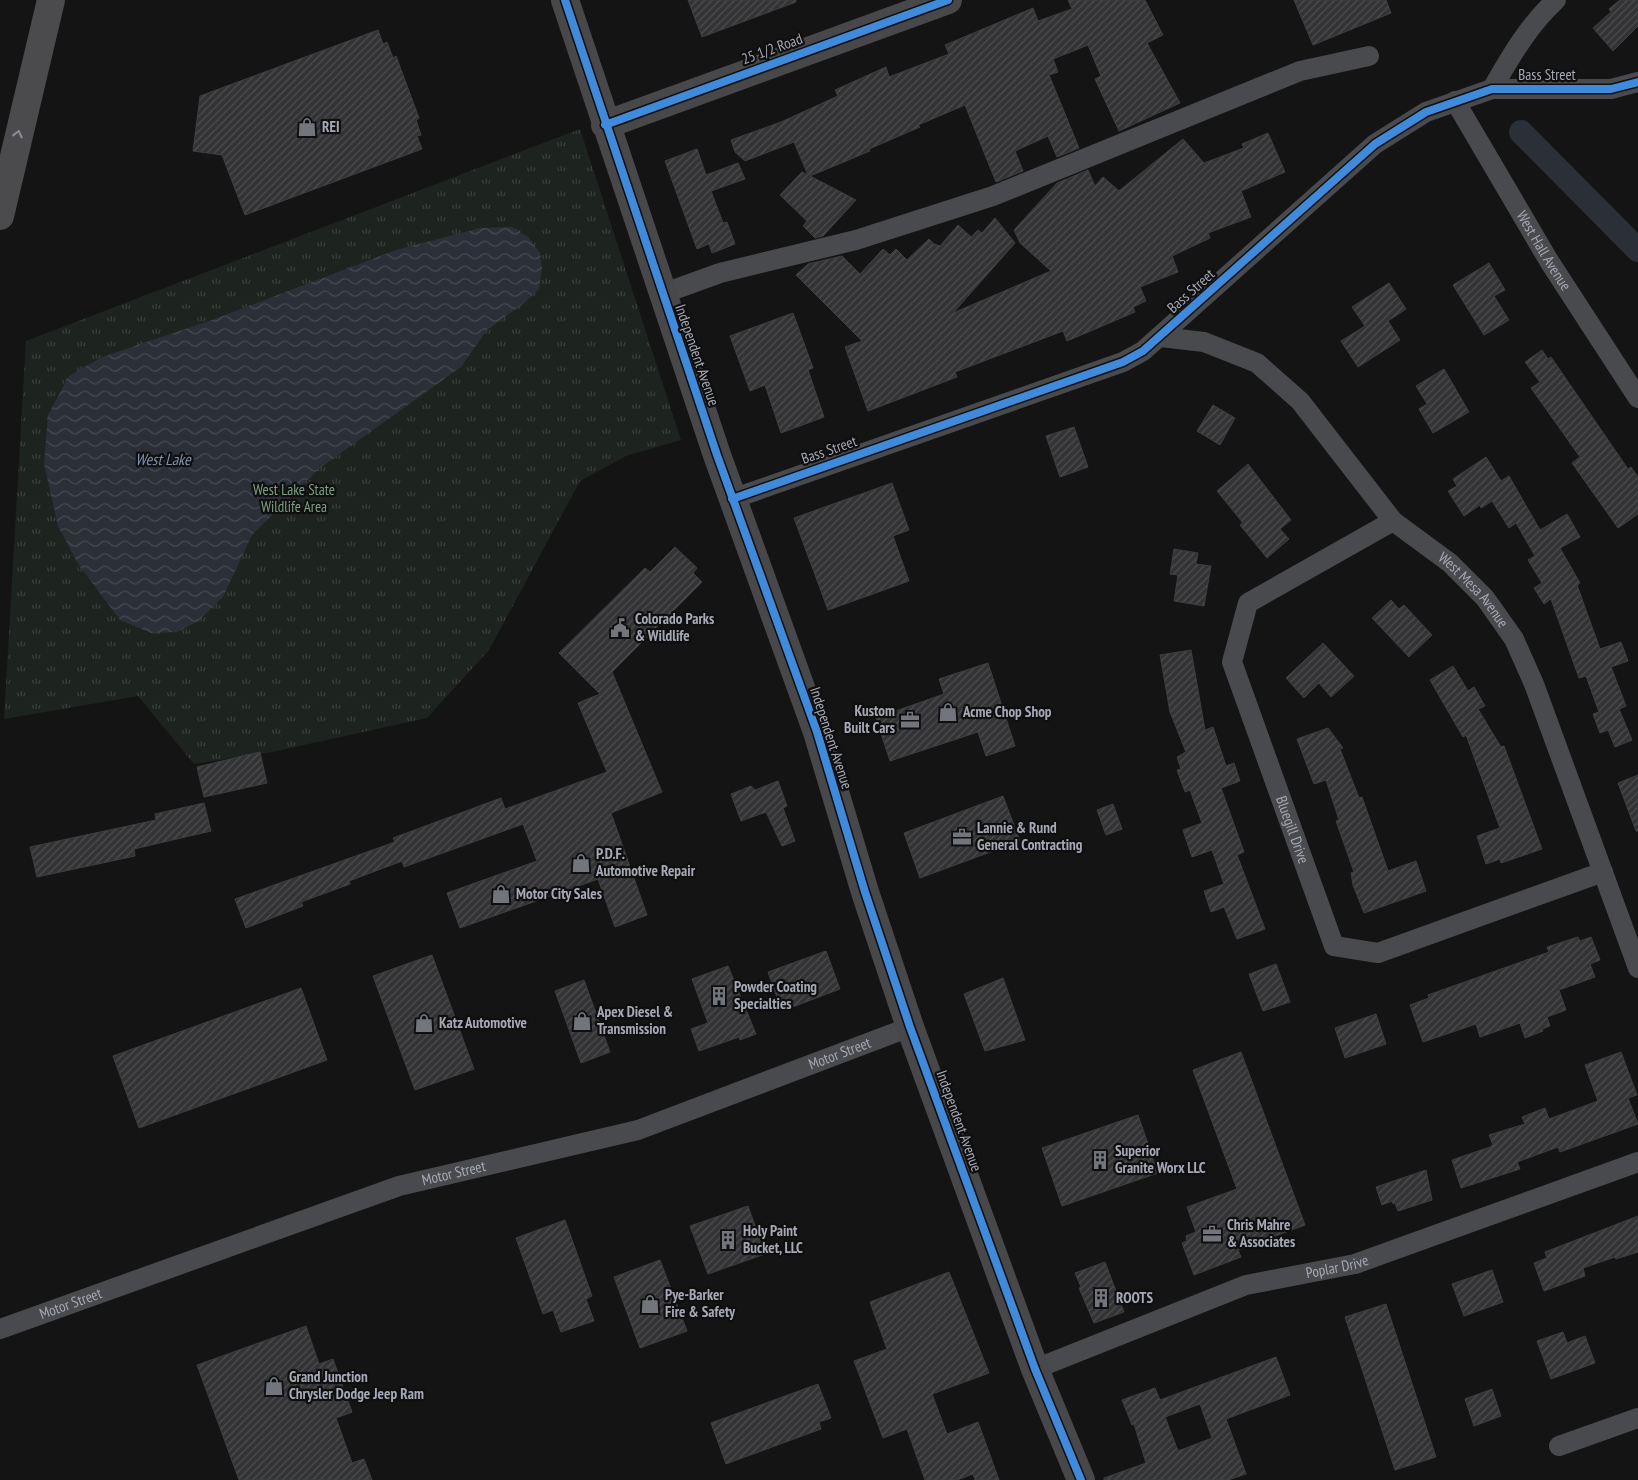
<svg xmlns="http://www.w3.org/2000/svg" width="1638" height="1480" font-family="'PT Sans Narrow',sans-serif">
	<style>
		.park { fill: url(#park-tufts) }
		.water { fill: url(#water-waves) }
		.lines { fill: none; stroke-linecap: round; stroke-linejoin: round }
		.canal { stroke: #2b2f37; stroke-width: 24 }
		.building { fill: url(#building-hatch); stroke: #3d3e40; fill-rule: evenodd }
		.street { stroke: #494a4d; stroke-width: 20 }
		.secondary { stroke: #48484b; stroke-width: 28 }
		.highway { stroke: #4b4b4e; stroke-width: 28 }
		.cycleway-casing { stroke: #0f0f10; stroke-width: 11 }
		.cycleway { stroke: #408adc; stroke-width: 8 }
		.oneway { stroke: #8b8d96 }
		.labels { text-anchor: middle; stroke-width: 4.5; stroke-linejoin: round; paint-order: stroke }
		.street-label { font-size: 15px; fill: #a6a9b5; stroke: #0f0f10 }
		.poi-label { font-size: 15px; font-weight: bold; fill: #a6a9b5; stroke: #0f0f10; text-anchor: start }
		.park-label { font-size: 15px; fill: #7e9f84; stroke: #0f0f10 }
		.water-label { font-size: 16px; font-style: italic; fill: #7f92ae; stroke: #0f0f10 }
	</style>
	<defs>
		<pattern id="park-tufts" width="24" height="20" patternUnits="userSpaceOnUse" patternTransform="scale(1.25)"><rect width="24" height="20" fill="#1d231e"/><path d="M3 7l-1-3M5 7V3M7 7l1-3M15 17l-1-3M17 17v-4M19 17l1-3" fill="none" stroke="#3b403c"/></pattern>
		<pattern id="water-waves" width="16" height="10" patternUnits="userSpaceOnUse" patternTransform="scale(1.25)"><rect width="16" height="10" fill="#2b2f37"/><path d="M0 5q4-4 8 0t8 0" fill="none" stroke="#474a52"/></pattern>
		<pattern id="building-hatch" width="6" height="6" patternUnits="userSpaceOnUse" patternTransform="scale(1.25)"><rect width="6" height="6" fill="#333335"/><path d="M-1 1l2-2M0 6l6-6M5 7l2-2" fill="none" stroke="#4e4e50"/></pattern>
	</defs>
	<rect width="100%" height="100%" fill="#141414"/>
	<path class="park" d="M 580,129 L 681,440 L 626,456 L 580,481 L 489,650 L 427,718 L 272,752 L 194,764 L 138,696 L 4,719 L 26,341 Z"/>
	<path class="water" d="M 512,227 L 528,237 L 540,253 L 542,269 L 539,289 L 524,303 L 487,330 L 461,367 L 320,468 L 252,535 L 223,597 L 197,622 L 177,632 L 151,633 L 120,620 L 78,564 L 58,526 L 44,464 L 48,415 L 69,376 L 102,357 L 209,321 L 396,250 L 480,228 Z"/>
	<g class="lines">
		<path class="canal" d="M 1521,132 L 1638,250"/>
	</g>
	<path class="building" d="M 688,0 L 796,0 L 796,2 L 702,37 Z
		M 1068,0 L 1145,0 L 1163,35 L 1147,43 L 1180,103 L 1119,131 L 1095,79 L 1101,76 L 1088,45 L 1053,59 L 1058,72 L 1049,75 L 1079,148 L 1057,157 L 1048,136 L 1015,151 L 1023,171 L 996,182 L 965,105 L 918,125 L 920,127 L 869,149 L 870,151 L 810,176 L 856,200 L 823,236 L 815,238 L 803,226 L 807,221 L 780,195 L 802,172 L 808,175 L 794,142 L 745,161 L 735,152 L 731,140 L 781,122 L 838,96 L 835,90 L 886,67 L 889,77 L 949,54 L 945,45 L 1033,8 L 1038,21 L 1072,9 Z
		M 1294,0 L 1386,0 L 1391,13 L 1313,45 Z
		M 1620,0 L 1638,0 L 1638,26 L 1613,51 L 1593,28 L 1611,12 L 1609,9 Z
		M 378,30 L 383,44 L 387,42 L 393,58 L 396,56 L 419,118 L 416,120 L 421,135 L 417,136 L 422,149 L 245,215 L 222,155 L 193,151 L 200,96 Z
		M 1268,133 L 1285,172 L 1241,191 L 1251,217 L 1208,233 L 1210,238 L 1172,256 L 1178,272 L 1140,287 L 1146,301 L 1133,307 L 1135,312 L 1067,341 L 1063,331 L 955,372 L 957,377 L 868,411 L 845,347 L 862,341 L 796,275 L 808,264 L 842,256 L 860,274 L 883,249 L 890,255 L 896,249 L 907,260 L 929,239 L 934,244 L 940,246 L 958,225 L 971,237 L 978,230 L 982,233 L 995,218 L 1015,243 L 953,313 L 1051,271 L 1020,243 L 1014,230 L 1057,183 L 1088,170 L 1095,186 L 1103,177 L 1119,191 L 1183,139 L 1204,163 L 1244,148 L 1242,144 Z
		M 697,149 L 706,175 L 738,163 L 745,179 L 711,191 L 723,223 L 727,222 L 735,244 L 712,253 L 709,244 L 697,249 L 665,161 Z
		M 1489,263 L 1505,290 L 1494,296 L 1509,320 L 1484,335 L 1453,285 Z
		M 1389,283 L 1406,309 L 1388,321 L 1400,340 L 1358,367 L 1341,341 L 1365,326 L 1352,307 Z
		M 793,313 L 813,368 L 808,370 L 824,417 L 781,433 L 765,385 L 750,391 L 730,336 Z
		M 1542,350 L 1548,359 L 1551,357 L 1628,469 L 1631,467 L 1638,477 L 1638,514 L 1618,528 L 1572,463 L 1580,457 L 1531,388 L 1540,382 L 1525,362 Z
		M 1444,369 L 1469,412 L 1433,433 L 1419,409 L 1427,404 L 1416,386 Z
		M 1213,405 L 1235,418 L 1220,445 L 1197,431 Z
		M 1074,427 L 1088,467 L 1060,477 L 1046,436 Z
		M 1486,457 L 1501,481 L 1509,476 L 1540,530 L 1567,514 L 1580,537 L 1560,548 L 1580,583 L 1577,585 L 1600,649 L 1621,642 L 1628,661 L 1611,667 L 1626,706 L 1619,709 L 1632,740 L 1615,747 L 1608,730 L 1600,733 L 1593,714 L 1599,712 L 1586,676 L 1579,678 L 1551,599 L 1544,604 L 1534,588 L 1542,583 L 1528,560 L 1535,556 L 1516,523 L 1509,528 L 1492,501 L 1481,508 L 1480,505 L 1464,516 L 1448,491 L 1457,486 L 1453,479 Z
		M 1248,464 L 1291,520 L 1280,529 L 1289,539 L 1267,558 L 1240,525 L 1243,523 L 1217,491 Z
		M 892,483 L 909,530 L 893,536 L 909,581 L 828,610 L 794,518 Z
		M 675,547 L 697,568 L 693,573 L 702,582 L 612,672 L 662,792 L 611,813 L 647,915 L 615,927 L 598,879 L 460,928 L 447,893 L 537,861 L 523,824 L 404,867 L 402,861 L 349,881 L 350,884 L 301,902 L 303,906 L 246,928 L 235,899 L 395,842 L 393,838 L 501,798 L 505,809 L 607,772 L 578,703 L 600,694 L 559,653 L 645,568 L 650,572 Z
		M 1174,549 L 1198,553 L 1196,564 L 1211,566 L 1204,606 L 1174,601 L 1178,575 L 1170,574 Z
		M 1391,600 L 1399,609 L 1404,605 L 1432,635 L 1409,657 L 1372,618 Z
		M 1323,643 L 1354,676 L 1331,697 L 1319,683 L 1304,698 L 1286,678 Z
		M 1191,650 L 1205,730 L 1213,727 L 1226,766 L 1234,763 L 1240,781 L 1221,788 L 1244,852 L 1237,855 L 1265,929 L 1237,939 L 1224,907 L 1211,912 L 1204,891 L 1224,884 L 1212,850 L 1192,857 L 1183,830 L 1202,823 L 1190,790 L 1185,792 L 1177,770 L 1181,769 L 1177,757 L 1186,752 L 1170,712 L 1160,655 Z
		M 988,663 L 1015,746 L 986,756 L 978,732 L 890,761 L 876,718 L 944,694 L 939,679 Z
		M 1453,666 L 1468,691 L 1474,687 L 1485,706 L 1478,709 L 1501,747 L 1504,746 L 1542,849 L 1501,863 L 1500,859 L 1486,864 L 1477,836 L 1500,828 L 1466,735 L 1463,737 L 1430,680 Z
		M 1328,728 L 1343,748 L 1340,749 L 1359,798 L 1362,797 L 1388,871 L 1416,861 L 1426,891 L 1364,913 L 1353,885 L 1351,873 L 1354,872 L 1336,821 L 1339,820 L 1326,780 L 1314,784 L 1297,739 Z
		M 260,752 L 267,783 L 204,797 L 197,767 Z
		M 1638,775 L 1638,831 L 1636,831 L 1618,783 Z
		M 778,781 L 787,806 L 783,808 L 795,841 L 782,846 L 766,812 L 741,821 L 731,794 L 751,786 L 755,790 Z
		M 1003,796 L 1020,841 L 920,878 L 904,833 Z
		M 204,803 L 211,831 L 134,849 L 135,856 L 37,877 L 30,847 L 156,820 L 155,814 Z
		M 1113,804 L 1122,829 L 1106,835 L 1097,810 Z
		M 1578,937 L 1580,941 L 1591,937 L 1600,960 L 1590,964 L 1595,977 L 1559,990 L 1566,1010 L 1547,1017 L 1550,1026 L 1542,1029 L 1543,1031 L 1525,1038 L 1520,1023 L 1480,1037 L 1476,1024 L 1423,1042 L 1410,1005 L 1429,998 L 1428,995 L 1549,952 L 1547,947 Z
		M 826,951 L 840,989 L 782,1011 L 768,972 Z
		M 432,955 L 474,1069 L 415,1090 L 373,976 Z
		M 1276,964 L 1290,1002 L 1263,1011 L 1249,974 Z
		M 728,966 L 756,1034 L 740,1040 L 739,1037 L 699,1051 L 691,1029 L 708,1023 L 692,979 Z
		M 1003,978 L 1025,1040 L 985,1051 L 964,994 Z
		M 584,980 L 610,1052 L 581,1063 L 555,991 Z
		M 301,988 L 327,1060 L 139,1128 L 113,1056 Z
		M 1376,1014 L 1386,1044 L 1345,1058 L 1335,1028 Z
		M 1241,1052 L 1305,1225 L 1238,1250 L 1241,1257 L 1194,1275 L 1182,1243 L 1187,1241 L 1186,1236 L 1196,1232 L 1187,1207 L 1237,1189 L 1193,1070 Z
		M 1621,1052 L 1637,1095 L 1628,1098 L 1638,1124 L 1560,1152 L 1558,1147 L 1517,1162 L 1520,1169 L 1461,1188 L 1452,1160 L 1490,1147 L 1493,1145 L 1489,1135 L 1525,1124 L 1522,1117 L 1545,1108 L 1549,1119 L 1598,1101 L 1585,1065 Z
		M 1138,1115 L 1158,1173 L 1062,1206 L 1042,1148 Z
		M 1426,1170 L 1432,1200 L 1398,1211 L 1395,1203 L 1393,1204 L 1392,1201 L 1382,1205 L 1376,1187 Z
		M 748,1206 L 765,1254 L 708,1274 L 690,1226 Z
		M 1638,1216 L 1638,1252 L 1616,1259 L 1615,1257 L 1583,1268 L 1585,1276 L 1544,1291 L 1534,1263 L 1547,1258 L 1545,1252 Z
		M 565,1220 L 592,1296 L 586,1299 L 594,1321 L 561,1332 L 553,1310 L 543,1314 L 516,1238 Z
		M 660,1260 L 687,1331 L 640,1348 L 614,1277 Z
		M 1105,1262 L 1124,1312 L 1094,1323 L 1079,1288 L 1081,1287 L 1075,1273 Z
		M 1492,1270 L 1503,1302 L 1464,1316 L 1452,1284 Z
		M 949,1272 L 989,1373 L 932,1394 L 947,1434 L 978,1422 L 999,1480 L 975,1480 L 973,1474 L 957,1480 L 925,1480 L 907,1429 L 883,1438 L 854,1361 L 887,1349 L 870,1302 Z
		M 1386,1304 L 1436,1457 L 1395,1470 L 1345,1317 Z
		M 306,1326 L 319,1364 L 333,1359 L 352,1412 L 336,1418 L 352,1463 L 364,1459 L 372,1480 L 239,1480 L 197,1365 Z
		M 1563,1332 L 1567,1343 L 1585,1336 L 1595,1363 L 1551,1379 L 1537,1341 Z
		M 1276,1357 L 1290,1395 L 1226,1419 L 1246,1474 L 1228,1480 L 1104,1480 L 1104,1478 L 1146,1463 L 1134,1424 L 1132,1425 L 1122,1400 L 1155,1388 L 1160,1400 ZM 1200,1404 L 1212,1438 L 1178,1451 L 1165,1417 Z
		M 818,1384 L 831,1418 L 819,1422 L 821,1429 L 726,1464 L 711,1423 Z
		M 1492,1389 L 1501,1416 L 1474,1426 L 1465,1399 Z"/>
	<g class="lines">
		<g class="street">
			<path d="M 1492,89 C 1511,56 1528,26 1556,0"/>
			<path id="s1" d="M 1455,101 L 1549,261 L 1638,398"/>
			<path d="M 662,294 L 720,273 L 856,240 L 993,196 L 1300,71 L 1369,56"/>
			<path id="s2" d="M 1161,337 L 1204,342 L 1257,363 L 1300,401 L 1393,521 L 1450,563 L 1485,598 L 1514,639 L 1534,684 L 1638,968"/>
			<path d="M 732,499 L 1123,362 L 1143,351 L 1375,144 L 1426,112 L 1492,89 L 1611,89 L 1638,82"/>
			<path id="s3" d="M 1393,521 L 1248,603 L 1232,662 L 1334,946 L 1378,953 L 1603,872"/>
			<path id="s4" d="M 0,1329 L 399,1186 L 638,1130 L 910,1027"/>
			<path id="s5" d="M 1035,1369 L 1246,1285 L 1355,1264 L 1638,1162"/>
			<path d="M 1559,1446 L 1638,1418"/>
		</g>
		<path class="secondary" d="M 565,0 L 717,455 L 817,732 L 865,892 L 910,1027 L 1035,1369 L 1081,1480
			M 605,125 L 948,0"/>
		<path class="highway" d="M 0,216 L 51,0"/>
		<g class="cycleway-casing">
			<path id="cycleway" d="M 565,0 L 717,455 L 817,732 L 865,892 L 910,1027 L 1035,1369 L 1081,1480
				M 605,125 L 948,0
				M 732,499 L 1123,362 L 1143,351 L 1375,144 L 1426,112 L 1492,89 L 1611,89 L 1638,82"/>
		</g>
		<use href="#cycleway" class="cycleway"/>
	</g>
	<defs><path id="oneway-chevron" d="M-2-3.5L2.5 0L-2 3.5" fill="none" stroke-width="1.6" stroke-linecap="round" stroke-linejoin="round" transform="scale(1.25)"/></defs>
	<use class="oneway" href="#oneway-chevron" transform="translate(18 134) rotate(-76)"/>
	<defs>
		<g id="shop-bare" transform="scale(1.5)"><path d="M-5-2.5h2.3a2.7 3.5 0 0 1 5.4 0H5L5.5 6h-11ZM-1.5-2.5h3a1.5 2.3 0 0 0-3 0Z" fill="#73757d" stroke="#0f0f10" stroke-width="2.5" paint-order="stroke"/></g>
		<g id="civic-bare" transform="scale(1.5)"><path d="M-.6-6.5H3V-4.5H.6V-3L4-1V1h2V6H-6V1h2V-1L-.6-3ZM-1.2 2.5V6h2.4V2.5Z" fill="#73757d" stroke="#0f0f10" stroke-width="2.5" paint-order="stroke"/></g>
		<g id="office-bare" transform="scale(1.5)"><path d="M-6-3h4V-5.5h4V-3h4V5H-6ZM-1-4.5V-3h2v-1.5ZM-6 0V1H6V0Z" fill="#73757d" stroke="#0f0f10" stroke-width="2.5" paint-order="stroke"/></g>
		<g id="building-bare" transform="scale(1.5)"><path d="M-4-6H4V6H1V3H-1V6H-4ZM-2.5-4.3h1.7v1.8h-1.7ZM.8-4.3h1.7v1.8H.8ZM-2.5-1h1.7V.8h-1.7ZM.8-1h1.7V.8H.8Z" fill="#73757d" stroke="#0f0f10" stroke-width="2.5" paint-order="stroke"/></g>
	</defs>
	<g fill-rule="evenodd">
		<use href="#shop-bare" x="307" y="127"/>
		<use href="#civic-bare" x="620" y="628"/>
		<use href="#shop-bare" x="948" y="712"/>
		<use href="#office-bare" x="910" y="720"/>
		<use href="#office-bare" x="962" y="837"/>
		<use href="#shop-bare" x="581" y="863"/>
		<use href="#shop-bare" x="501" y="894"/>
		<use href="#building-bare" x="719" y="996"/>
		<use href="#shop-bare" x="582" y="1021"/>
		<use href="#shop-bare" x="424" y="1023"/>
		<use href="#building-bare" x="1100" y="1160"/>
		<use href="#office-bare" x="1212" y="1234"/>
		<use href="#building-bare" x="728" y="1240"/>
		<use href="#building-bare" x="1101" y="1298"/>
		<use href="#shop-bare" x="650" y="1304"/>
		<use href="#shop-bare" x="274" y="1386"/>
	</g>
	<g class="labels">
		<g class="street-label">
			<text transform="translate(772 49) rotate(-20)" y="5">25 1/2 Road</text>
			<text x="1547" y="80">Bass Street</text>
			<text dy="5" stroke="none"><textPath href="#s1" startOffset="174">West Hall Avenue</textPath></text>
			<text transform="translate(1191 291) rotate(-42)" y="5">Bass Street</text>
			<text transform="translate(697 355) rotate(71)" y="5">Independent Avenue</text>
			<text transform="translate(829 450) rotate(-19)" y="5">Bass Street</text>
			<text dy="5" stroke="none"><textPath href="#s2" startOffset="416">West Mesa Avenue</textPath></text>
			<text transform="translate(831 738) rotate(72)" y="5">Independent Avenue</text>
			<text dy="5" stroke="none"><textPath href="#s3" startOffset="406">Bluegill Drive</textPath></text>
			<text dy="5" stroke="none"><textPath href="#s4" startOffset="885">Motor Street</textPath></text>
			<text transform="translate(959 1121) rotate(70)" y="5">Independent Avenue</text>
			<text dy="5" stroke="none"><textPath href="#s4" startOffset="480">Motor Street</textPath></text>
			<text dy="5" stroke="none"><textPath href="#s5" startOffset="320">Poplar Drive</textPath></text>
			<text dy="5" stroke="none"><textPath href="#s4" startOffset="75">Motor Street</textPath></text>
		</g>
		<g class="poi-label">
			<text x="322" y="132">REI</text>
			<text x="635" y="624">Colorado Parks<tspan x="635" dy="17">&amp; Wildlife</tspan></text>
			<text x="895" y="716" text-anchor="end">Kustom<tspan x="895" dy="17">Built Cars</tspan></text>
			<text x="963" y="717">Acme Chop Shop</text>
			<text x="977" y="833">Lannie &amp; Rund<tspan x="977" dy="17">General Contracting</tspan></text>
			<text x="596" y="859">P.D.F.<tspan x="596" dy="17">Automotive Repair</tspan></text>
			<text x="516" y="899">Motor City Sales</text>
			<text x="734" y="992">Powder Coating<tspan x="734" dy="17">Specialties</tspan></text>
			<text x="597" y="1017">Apex Diesel &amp;<tspan x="597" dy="17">Transmission</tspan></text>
			<text x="439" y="1028">Katz Automotive</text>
			<text x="1115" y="1156">Superior<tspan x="1115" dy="17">Granite Worx LLC</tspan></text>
			<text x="1227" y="1230">Chris Mahre<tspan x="1227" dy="17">&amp; Associates</tspan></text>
			<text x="743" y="1236">Holy Paint<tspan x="743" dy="17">Bucket, LLC</tspan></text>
			<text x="665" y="1300">Pye-Barker<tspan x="665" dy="17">Fire &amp; Safety</tspan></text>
			<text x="1116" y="1303">ROOTS</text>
			<text x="289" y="1382">Grand Junction<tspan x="289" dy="17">Chrysler Dodge Jeep Ram</tspan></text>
		</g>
		<g class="park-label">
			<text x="294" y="495">West Lake State<tspan x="294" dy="17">Wildlife Area</tspan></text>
		</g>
		<g class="water-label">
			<text x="163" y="465">West Lake</text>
		</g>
	</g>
</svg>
